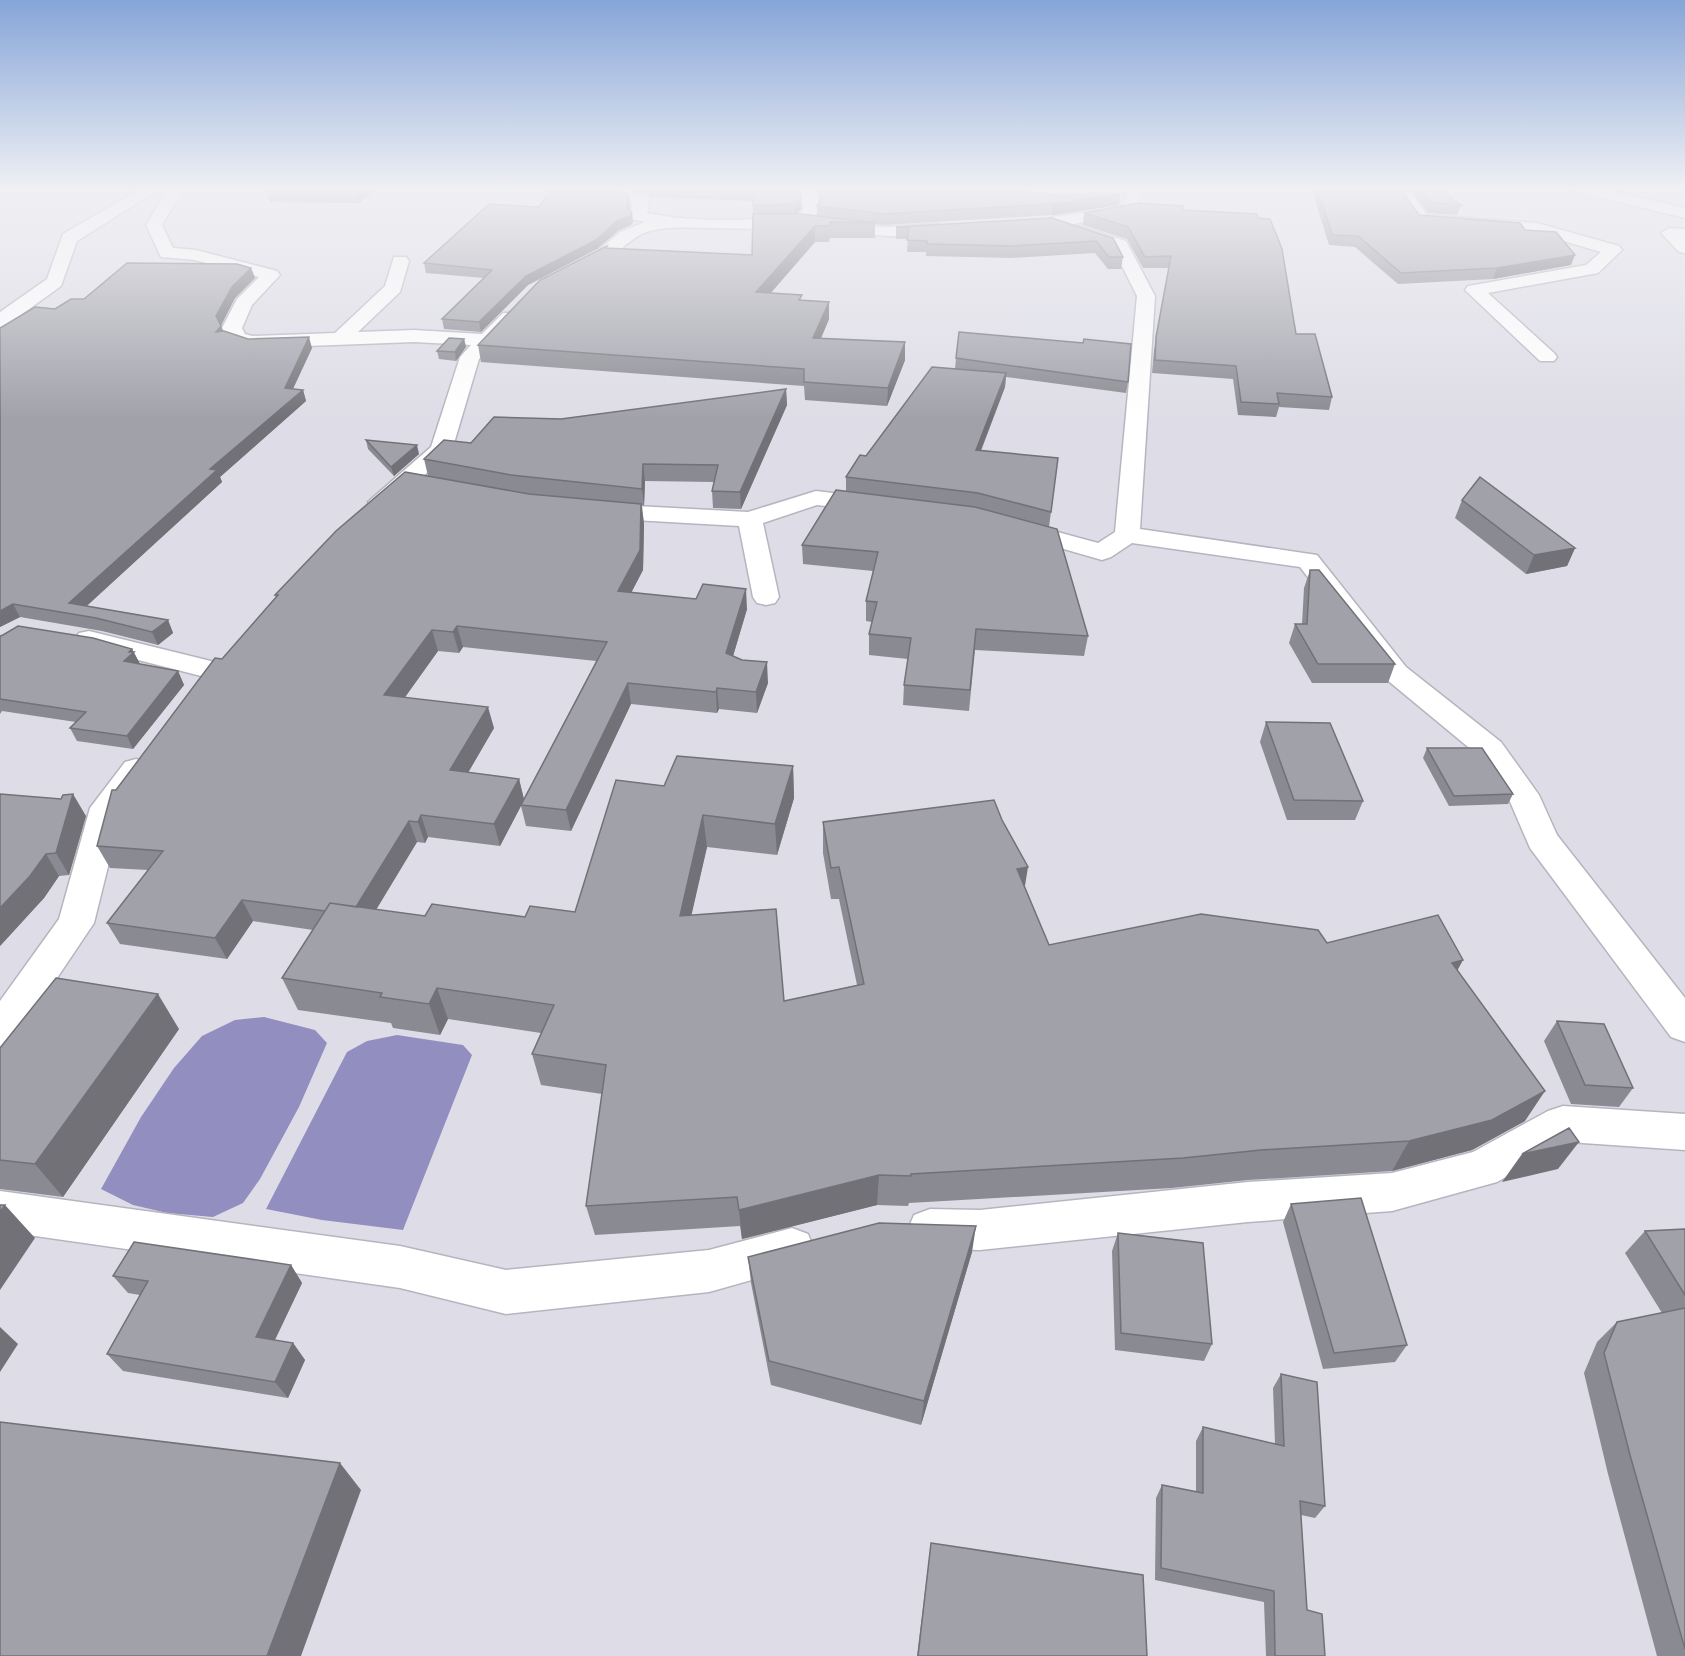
<svg xmlns="http://www.w3.org/2000/svg" width="1685" height="1656" font-family="'Public Sans',sans-serif">
	<style>
		.water { fill: #928ebf }
		.lines { fill: none; stroke-linecap: round; stroke-linejoin: round }
		.minor-casing { stroke: #b6b5bf; stroke-width: 3 }
		.secondary-casing { stroke: #b6b5bf; stroke-width: 3 }
		.minor { fill: #fff; fill-rule: evenodd }
		.secondary { fill: #fff; fill-rule: evenodd }
		.wall { fill: #8a8a92; fill-rule: evenodd }
		.shaded-wall { fill: #717177 }
		.building { fill: #a1a1aa; stroke: #717177; stroke-width: 1.5 }
	</style>
	<rect width="100%" height="100%" fill="#dedde7"/>
	<path class="water" d="M 264,1017 L 315,1030 L 327,1043 L 299,1107 L 260,1179 L 243,1203 L 213,1217 L 167,1213 L 133,1205 L 101,1189 L 141,1117 L 174,1068 L 202,1036 L 235,1020 Z
		M 397,1035 L 463,1045 L 472,1055 L 403,1230 L 322,1220 L 266,1209 L 347,1052 L 367,1041 Z"/>
	<g class="lines">
		<g class="minor-casing">
			<path id="minor" d="M 144,187 L 163,187 L 77,241 L 61,286 L 7,325 L 0,327 L 0,312 L 47,279 L 63,234 Z
				M 169,187 L 185,187 L 162,225 L 173,248 L 196,250 L 277,271 L 280,275 L 252,305 L 242,328 L 245,334 L 252,336 L 335,333 L 385,286 L 394,257 L 406,257 L 409,261 L 400,292 L 358,332 L 414,330 L 482,334 L 503,313 L 517,313 L 519,317 L 479,359 L 452,450 L 389,507 L 380,509 L 371,507 L 368,502 L 431,447 L 460,357 L 471,345 L 414,342 L 252,348 L 230,342 L 222,328 L 237,299 L 259,277 L 195,260 L 161,257 L 146,225 Z
				M 589,187 L 615,187 L 648,196 L 650,199 L 647,213 C 695,223 747,220 796,217 L 803,210 L 801,187 L 817,187 L 819,211 L 807,225 L 801,227 C 772,229 743,229 713,228 C 691,228 665,225 644,233 C 622,242 596,280 570,274 L 567,270 L 570,266 L 598,251 L 620,232 L 645,222 L 632,219 L 630,216 L 633,202 L 592,190 Z
				M 1130,187 L 1146,187 L 1134,214 L 1073,224 L 1126,241 L 1155,296 L 1140,529 L 1317,555 L 1406,667 L 1501,742 L 1539,795 L 1557,835 L 1685,998 L 1685,1042 L 1671,1037 L 1530,848 L 1508,797 L 1479,756 L 1386,679 L 1300,567 L 1132,543 L 1111,557 L 1102,560 L 1008,533 L 1005,528 L 1008,523 L 1017,521 L 1098,543 L 1115,532 L 1137,296 L 1113,248 L 1046,225 L 1044,222 L 1052,217 L 1122,207 Z
				M 1351,187 L 1379,187 L 1411,192 L 1427,215 L 1537,223 L 1619,246 L 1622,250 L 1598,273 L 1488,293 L 1554,353 L 1557,357 L 1554,361 L 1540,361 L 1465,290 L 1468,286 L 1474,285 L 1586,265 L 1601,252 L 1536,233 L 1416,223 L 1400,199 L 1364,195 Z
				M 829,220 L 883,227 L 939,224 L 947,229 C 936,244 843,233 823,228 L 821,225 Z
				M 1669,228 L 1685,229 L 1685,253 L 1679,252 L 1661,233 Z
				M 816,491 L 875,498 L 884,500 L 887,505 L 884,510 L 875,512 L 817,505 L 763,523 L 779,597 L 775,603 L 766,605 L 757,603 L 753,597 L 739,526 L 599,518 L 590,516 L 587,511 L 590,506 L 599,504 L 748,512 Z
				M 89,631 L 223,664 L 227,670 L 223,676 L 213,679 L 79,645 L 75,639 L 79,633 Z
				M 136,759 L 147,762 L 152,769 L 122,810 L 94,923 L 14,1042 L 0,1047 L 0,1001 L 59,919 L 90,808 L 125,762 Z
				M 1563,1106 L 1685,1114 L 1685,1150 L 1568,1142 L 1497,1182 L 1392,1211 L 1248,1222 L 980,1250 L 930,1249 L 914,1243 L 908,1229 L 914,1215 L 930,1209 L 980,1210 L 1248,1182 L 1392,1173 L 1473,1152 L 1548,1111 Z
				M 0,1191 L 400,1246 L 506,1270 L 709,1250 L 792,1228 L 808,1234 L 814,1249 L 808,1264 L 709,1292 L 506,1314 L 400,1288 L 0,1231 Z"/>
		</g>
		<g class="secondary-casing">
			<path id="secondary" d="M 1566,187 L 1594,187 L 1685,208 L 1685,218 L 1569,190 Z"/>
		</g>
		<use href="#minor" class="minor"/>
		<use href="#secondary" class="secondary"/>
	</g>
	<path class="wall" d="M 265,187 L 378,187 L 359,203 L 270,202 Z
		M 622,187 L 800,187 L 801,209 L 796,214 L 817,216 L 817,206 L 820,201 L 819,187 L 1010,187 L 1010,191 L 1055,195 L 1120,194 L 1119,205 L 1052,215 L 883,225 L 875,224 L 875,238 L 830,238 L 829,242 L 815,242 L 770,293 L 802,300 L 829,302 L 829,319 L 821,338 L 905,360 L 887,406 L 805,400 L 804,386 L 481,362 L 478,345 L 607,246 L 607,248 L 752,255 L 753,201 L 651,197 L 649,194 Z
		M 1311,187 L 1366,187 L 1419,215 L 1525,230 L 1571,265 L 1493,279 L 1398,284 L 1355,247 L 1329,245 Z
		M 1394,187 L 1436,187 L 1461,205 L 1457,215 L 1428,213 L 1411,190 Z
		M 630,204 L 629,209 L 633,222 L 631,225 L 619,230 L 597,249 L 528,285 L 481,332 L 444,329 L 442,319 L 484,278 L 426,273 L 424,263 L 539,207 Z
		M 1183,210 L 1296,334 L 1332,397 L 1329,410 L 1279,407 L 1276,417 L 1238,415 L 1233,379 L 1152,373 L 1154,350 L 1169,268 L 1143,268 L 1127,239 L 1083,225 L 1084,213 Z
		M 1052,218 L 1113,238 L 1123,257 L 1121,269 L 1108,269 L 1095,253 L 1011,258 L 926,256 L 926,252 L 907,252 L 908,239 L 896,239 L 896,227 Z
		M 251,268 L 255,278 L 235,298 L 221,326 L 223,331 L 248,339 L 312,348 L 293,389 L 303,390 L 306,401 L 220,477 L 222,482 L 86,606 L 168,620 L 173,633 L 158,645 L 102,631 L 20,617 L 0,627 L 0,328 L 84,299 Z
		M 464,339 L 466,347 L 456,361 L 439,359 L 437,351 Z
		M 956,358 L 1128,382 L 1126,393 L 1006,377 L 1005,387 L 981,451 L 1058,458 L 1049,527 L 1088,636 L 1084,656 L 975,650 L 969,711 L 903,705 L 904,685 L 908,659 L 869,655 L 869,634 L 872,622 L 866,621 L 866,601 L 873,571 L 803,564 L 802,545 L 846,491 L 846,477 L 866,456 L 955,369 Z
		M 786,389 L 787,405 L 741,509 L 713,508 L 712,491 L 714,482 L 645,481 L 644,506 L 642,505 L 644,524 L 643,570 L 631,593 L 747,609 L 733,656 L 768,683 L 757,713 L 719,709 L 717,713 L 631,704 L 571,831 L 526,826 L 521,806 L 500,846 L 428,837 L 425,843 L 417,842 L 376,910 L 425,916 L 525,917 L 575,912 L 664,786 L 793,766 L 794,798 L 777,855 L 707,847 L 691,915 L 784,1001 L 857,985 L 839,899 L 831,899 L 823,853 L 823,822 L 1025,887 L 1049,945 L 1327,943 L 1463,960 L 1457,970 L 1525,1121 L 1472,1150 L 1392,1171 L 1248,1180 L 1172,1188 L 909,1203 L 908,1206 L 877,1205 L 742,1239 L 740,1226 L 595,1235 L 586,1206 L 602,1094 L 541,1085 L 532,1054 L 541,1033 L 448,1019 L 440,1035 L 393,1028 L 391,1023 L 298,1010 L 282,978 L 313,930 L 253,921 L 227,959 L 120,944 L 107,923 L 148,870 L 110,868 L 97,846 L 116,790 L 222,659 L 276,598 L 275,595 L 428,476 L 424,459 L 471,443 L 561,419 ZM 463,647 L 596,661 L 524,799 L 519,779 L 468,772 L 494,728 L 404,698 L 438,651 L 459,653 Z
		M 366,440 L 419,454 L 394,476 L 368,449 Z
		M 1462,500 L 1575,548 L 1567,566 L 1526,574 L 1455,518 Z
		M 1310,570 L 1395,664 L 1388,683 L 1312,683 L 1289,643 L 1295,624 L 1302,624 L 1304,588 Z
		M 0,636 L 132,649 L 140,664 L 178,671 L 184,685 L 133,749 L 77,741 L 70,728 L 76,722 L 2,711 L 0,714 Z
		M 1266,722 L 1363,801 L 1355,820 L 1287,820 L 1260,742 Z
		M 1427,748 L 1513,794 L 1508,804 L 1449,806 L 1423,758 Z
		M 61,799 L 86,816 L 69,875 L 59,876 L 44,898 L 0,946 Z
		M 1557,1021 L 1633,1088 L 1619,1107 L 1571,1104 L 1544,1041 Z
		M 179,1029 L 63,1197 L 0,1189 L 0,1048 Z
		M 1291,1204 L 1407,1345 L 1395,1362 L 1323,1369 L 1283,1222 Z
		M 1685,1229 L 1685,1656 L 1657,1656 L 1608,1474 L 1584,1373 L 1597,1342 L 1617,1322 L 1662,1313 L 1625,1253 L 1645,1231 Z
		M 1118,1233 L 1212,1344 L 1204,1361 L 1115,1350 L 1112,1251 Z
		M 972,1252 L 921,1425 L 771,1385 L 751,1283 L 748,1257 Z
		M 291,1265 L 302,1283 L 275,1340 L 293,1343 L 305,1360 L 288,1398 L 123,1371 L 107,1354 L 140,1295 L 128,1293 L 113,1276 Z
		M 1281,1374 L 1325,1506 L 1315,1518 L 1301,1515 L 1307,1610 L 1325,1656 L 1266,1656 L 1264,1602 L 1155,1580 L 1156,1498 L 1162,1485 L 1196,1492 L 1196,1441 L 1203,1427 L 1275,1444 L 1273,1388 Z
		M 931,1543 L 1147,1656 L 917,1656 Z"/>
	<path class="shaded-wall" d="M 354,187 L 378,187 L 359,203 Z
		M 1120,194 L 1119,205 L 1052,215 L 1053,204 Z
		M 629,195 L 630,204 L 628,216 L 627,207 Z
		M 800,198 L 801,209 L 795,215 L 795,204 Z
		M 632,213 L 633,222 L 631,225 L 619,230 L 597,249 L 528,285 L 481,332 L 479,322 L 526,276 Z
		M 815,226 L 815,242 L 757,309 L 756,292 Z
		M 1575,255 L 1571,265 L 1493,279 L 1497,268 Z
		M 251,268 L 255,278 L 235,298 L 220,327 L 221,326 L 225,337 L 216,332 L 216,316 L 232,287 Z
		M 829,302 L 829,319 L 814,355 L 813,338 Z
		M 309,337 L 312,348 L 288,399 L 285,388 Z
		M 464,339 L 466,347 L 456,361 L 455,352 Z
		M 905,342 L 905,360 L 887,406 L 888,388 Z
		M 1006,373 L 1005,387 L 975,465 L 976,450 Z
		M 786,389 L 787,405 L 741,509 L 740,492 Z
		M 303,390 L 306,401 L 220,477 L 222,482 L 77,615 L 69,603 L 210,469 Z
		M 417,445 L 419,454 L 394,476 L 391,467 Z
		M 643,464 L 645,481 L 644,506 L 642,489 Z
		M 641,504 L 644,524 L 643,570 L 621,612 L 618,591 Z
		M 1575,548 L 1567,566 L 1526,574 L 1534,555 Z
		M 746,589 L 747,609 L 728,673 L 726,653 Z
		M 13,604 L 20,617 L 0,627 L 0,611 Z
		M 168,620 L 173,633 L 158,645 L 152,632 Z
		M 457,626 L 463,647 L 459,653 L 453,632 Z
		M 432,630 L 438,651 L 391,717 L 384,695 Z
		M 132,649 L 139,662 L 140,665 L 124,661 L 129,652 Z
		M 767,662 L 768,683 L 757,713 L 756,692 Z
		M 178,671 L 184,685 L 133,749 L 127,736 Z
		M 628,683 L 631,704 L 571,831 L 566,810 Z
		M 717,688 L 719,709 L 717,713 L 716,692 Z
		M 488,707 L 494,728 L 457,792 L 450,770 Z
		M 793,766 L 794,798 L 777,855 L 775,824 Z
		M 519,779 L 524,800 L 500,846 L 494,824 Z
		M 73,794 L 86,816 L 69,875 L 56,853 Z
		M 421,815 L 428,837 L 425,843 L 418,822 Z
		M 703,815 L 707,847 L 684,948 L 680,916 Z
		M 409,821 L 417,842 L 360,936 L 351,915 Z
		M 46,854 L 59,876 L 44,898 L 0,946 L 0,908 Z
		M 1028,867 L 1023,898 L 1017,869 Z
		M 242,900 L 253,921 L 227,959 L 215,938 Z
		M 1463,960 L 1446,991 L 1452,963 Z
		M 437,988 L 448,1019 L 440,1035 L 429,1004 Z
		M 158,994 L 179,1029 L 63,1197 L 35,1164 Z
		M 1545,1091 L 1525,1121 L 1472,1150 L 1392,1171 L 1409,1141 Z
		M 1579,1142 L 1558,1169 L 1502,1182 L 1522,1154 Z
		M 879,1175 L 877,1205 L 742,1239 L 739,1210 Z
		M 5,1205 L 35,1238 L 0,1290 L 0,1212 Z
		M 976,1226 L 972,1252 L 921,1425 L 924,1401 Z
		M 291,1265 L 302,1283 L 268,1354 L 256,1337 Z
		M 0,1327 L 18,1344 L 0,1372 Z
		M 293,1343 L 305,1360 L 288,1398 L 275,1382 Z
		M 340,1463 L 361,1490 L 301,1656 L 267,1656 Z"/>
	<path class="building" d="M 582,187 L 603,187 L 629,195 L 627,207 L 632,213 L 630,216 L 617,221 L 596,240 L 526,276 L 479,322 L 442,319 L 492,270 L 424,263 L 489,204 L 539,207 L 551,190 L 580,191 Z
		M 673,187 L 800,187 L 800,198 L 795,204 L 753,206 L 754,190 Z
		M 820,187 L 1010,187 L 1010,191 L 1055,195 L 1091,195 L 1092,193 L 1120,194 L 1053,204 L 883,214 L 817,206 L 821,200 Z
		M 1317,187 L 1366,187 L 1402,191 L 1419,215 L 1520,223 L 1525,230 L 1556,232 L 1575,255 L 1497,268 L 1401,273 L 1358,236 L 1332,235 Z
		M 1420,187 L 1436,187 L 1461,205 L 1431,203 Z
		M 1138,203 L 1183,206 L 1183,210 L 1257,214 L 1258,218 L 1270,219 L 1282,249 L 1296,334 L 1315,334 L 1332,397 L 1277,393 L 1279,404 L 1241,402 L 1236,366 L 1155,360 L 1156,337 L 1171,256 L 1145,257 L 1128,227 L 1084,213 Z
		M 753,214 L 801,214 L 875,223 L 830,222 L 829,226 L 815,226 L 756,292 L 802,295 L 799,300 L 829,302 L 813,338 L 905,342 L 888,388 L 804,382 L 804,369 L 478,345 L 540,280 L 607,246 L 606,248 L 752,255 Z
		M 1052,218 L 1113,238 L 1123,257 L 1109,257 L 1096,241 L 1012,246 L 927,244 L 927,241 L 907,240 L 909,227 L 896,227 Z
		M 127,263 L 237,264 L 251,268 L 232,287 L 216,316 L 221,326 L 216,332 L 224,331 L 248,339 L 309,337 L 285,388 L 303,390 L 210,469 L 217,470 L 69,603 L 168,620 L 152,632 L 96,618 L 13,604 L 0,611 L 0,328 L 35,307 L 55,309 L 71,299 L 84,299 Z
		M 959,332 L 1083,343 L 1084,339 L 1131,344 L 1128,382 L 956,358 Z
		M 449,338 L 464,339 L 455,352 L 437,351 Z
		M 932,367 L 1006,373 L 976,450 L 1058,458 L 1051,512 L 978,493 L 846,477 L 860,455 L 866,456 Z
		M 786,389 L 740,492 L 712,491 L 718,465 L 643,464 L 642,489 L 511,475 L 424,459 L 444,440 L 471,443 L 494,417 L 561,419 Z
		M 366,440 L 417,445 L 391,467 Z
		M 405,472 L 529,494 L 641,504 L 640,550 L 618,591 L 696,599 L 703,584 L 746,589 L 726,653 L 742,660 L 767,662 L 756,692 L 717,688 L 716,692 L 628,683 L 566,810 L 521,805 L 607,642 L 457,626 L 453,632 L 432,630 L 384,695 L 488,707 L 450,770 L 519,779 L 494,824 L 421,815 L 418,822 L 409,821 L 356,907 L 330,903 L 325,911 L 242,900 L 215,938 L 107,923 L 163,851 L 97,846 L 112,790 L 116,790 L 215,658 L 222,659 L 278,595 L 275,595 L 336,531 Z
		M 1480,477 L 1575,548 L 1534,555 L 1462,500 Z
		M 836,490 L 975,507 L 1057,529 L 1088,636 L 976,629 L 970,690 L 904,685 L 911,638 L 869,634 L 877,602 L 866,601 L 878,552 L 802,545 Z
		M 1310,570 L 1319,570 L 1395,664 L 1318,664 L 1295,624 L 1307,624 Z
		M 18,626 L 93,638 L 132,649 L 129,652 L 134,652 L 124,661 L 178,671 L 127,736 L 70,728 L 86,712 L 0,699 L 0,636 L 3,635 Z
		M 1266,722 L 1330,723 L 1363,801 L 1294,800 Z
		M 1427,748 L 1482,748 L 1513,794 L 1454,796 Z
		M 677,756 L 793,766 L 775,824 L 703,815 L 680,916 L 776,909 L 784,1001 L 864,984 L 839,867 L 831,868 L 823,822 L 994,800 L 1002,820 L 1028,867 L 1017,869 L 1049,945 L 1201,914 L 1318,930 L 1327,943 L 1438,915 L 1463,960 L 1452,963 L 1545,1091 L 1492,1120 L 1409,1141 L 1261,1150 L 1183,1158 L 911,1174 L 911,1176 L 879,1175 L 739,1210 L 737,1197 L 586,1206 L 606,1065 L 532,1054 L 554,1005 L 437,988 L 429,1004 L 380,997 L 382,993 L 282,978 L 330,903 L 425,916 L 432,904 L 525,917 L 530,906 L 575,912 L 616,780 L 664,786 Z
		M 0,794 L 61,799 L 63,795 L 73,794 L 56,853 L 46,854 L 30,876 L 0,908 Z
		M 56,978 L 158,994 L 35,1164 L 0,1160 L 0,1048 Z
		M 1557,1021 L 1604,1024 L 1633,1088 L 1585,1085 Z
		M 1569,1128 L 1579,1142 L 1522,1154 Z
		M 1361,1198 L 1407,1345 L 1334,1353 L 1291,1204 Z
		M 0,1205 L 5,1205 L 0,1212 Z
		M 879,1223 L 976,1226 L 924,1401 L 769,1361 L 748,1257 Z
		M 1685,1229 L 1685,1295 L 1645,1231 Z
		M 1118,1233 L 1203,1243 L 1212,1344 L 1121,1333 Z
		M 134,1242 L 291,1265 L 256,1337 L 293,1343 L 275,1382 L 107,1354 L 148,1281 L 113,1276 Z
		M 1685,1308 L 1685,1649 L 1630,1455 L 1604,1353 L 1617,1322 Z
		M 1281,1374 L 1317,1382 L 1325,1506 L 1300,1501 L 1307,1610 L 1322,1614 L 1325,1656 L 1275,1656 L 1274,1591 L 1161,1568 L 1162,1485 L 1203,1493 L 1203,1427 L 1284,1446 Z
		M 0,1422 L 340,1463 L 267,1656 L 0,1656 Z
		M 931,1543 L 1143,1575 L 1147,1656 L 918,1656 Z"/>
	<linearGradient id="sky" x2="0" y2="1"><stop stop-color="#85a5d8"/><stop offset="0.45" stop-color="#f0f0f4"/><stop offset="1" stop-color="#f0f0f4" stop-opacity="0"/></linearGradient>
	<rect width="1685" height="419" fill="url(#sky)"/>
</svg>
